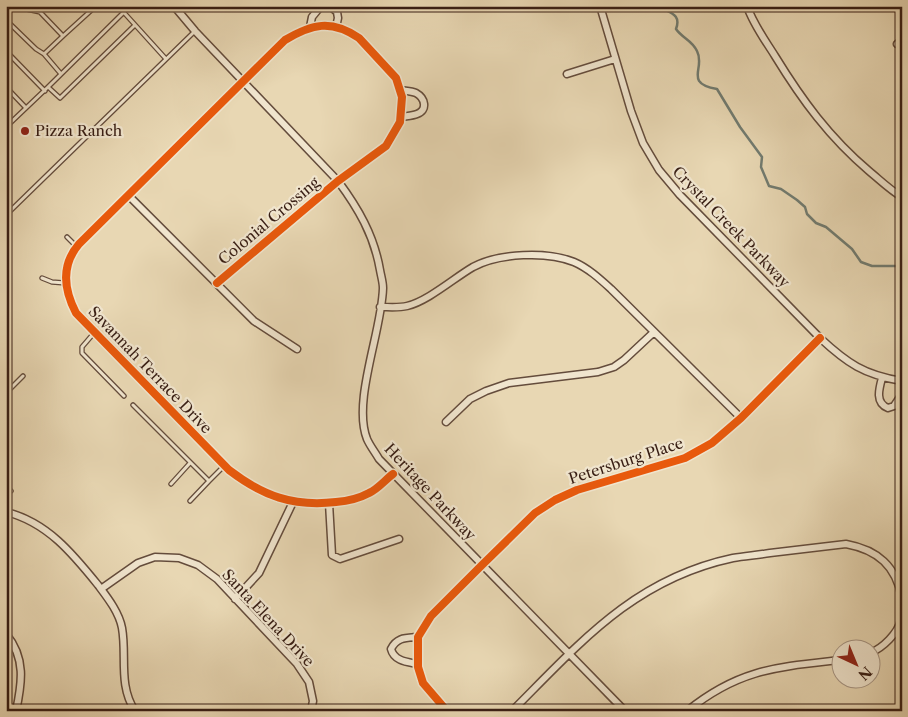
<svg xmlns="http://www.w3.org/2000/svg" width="908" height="717" font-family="'Libre Caslon Text',serif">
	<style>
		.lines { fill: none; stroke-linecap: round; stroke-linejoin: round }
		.stream { stroke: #717b70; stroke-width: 2.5 }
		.lane-casing { stroke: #644c3c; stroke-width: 5.5 }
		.street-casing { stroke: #644c3c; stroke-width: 9 }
		.lane { stroke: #f0e5ce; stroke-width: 3 }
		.street { stroke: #f0e5ce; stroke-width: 6 }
		.cycleway-casing { stroke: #f0e5ce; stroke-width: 11 }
		.cycleway { stroke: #e8590c; stroke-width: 8 }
		.poi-dot { fill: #8f2418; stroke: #f0e5ce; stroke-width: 2 }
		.labels { text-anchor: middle; stroke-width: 4.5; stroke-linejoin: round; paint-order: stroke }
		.poi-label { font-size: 15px; fill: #381e14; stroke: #f0e5ce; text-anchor: start }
		.street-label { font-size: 15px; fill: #381e14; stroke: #f0e5ce }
	</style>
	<rect width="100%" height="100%" fill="#e8d7b3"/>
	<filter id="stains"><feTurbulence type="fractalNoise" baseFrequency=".004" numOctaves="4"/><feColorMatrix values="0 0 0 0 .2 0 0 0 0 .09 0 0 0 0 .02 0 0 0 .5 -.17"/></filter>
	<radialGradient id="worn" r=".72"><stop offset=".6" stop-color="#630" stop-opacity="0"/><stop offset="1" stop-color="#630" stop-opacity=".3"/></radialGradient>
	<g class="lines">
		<path class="stream" d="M 659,6 C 668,13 682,13 676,29 C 682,38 692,40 697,51 C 706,68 683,83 717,89 L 740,127 L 762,157 L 761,167 L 769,186 L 781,189 L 797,200 L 805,207 L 807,214 L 816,223 L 826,227 L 852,249 L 861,262 L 872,266 L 902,266"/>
		<g class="lane-casing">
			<path id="lane" d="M 22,6 L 26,9 L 40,12 L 63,36 L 96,6
				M 118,6 L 166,59
				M 6,20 L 36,49 L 44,54 L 63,36
				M 6,51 L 45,91
				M 44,54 L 61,74
				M 6,87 L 26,108
				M 48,87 L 123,13
				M 6,127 L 48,87 L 60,98 L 135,25
				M 6,215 L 194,32
				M 67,237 L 77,247
				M 6,244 L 7,244
				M 42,278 L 52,282 L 65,283
				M 94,333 L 82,347 L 82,353 L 124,396
				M 6,393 L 23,376
				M 133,405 L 209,481 L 224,466
				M 171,484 L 190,463
				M 6,486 L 11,491
				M 190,501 L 209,481"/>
		</g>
		<g class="street-casing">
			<path id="street" d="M 174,6 L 195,31 L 338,181 C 358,208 374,235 380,270 C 381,276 383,282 383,288 C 382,331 352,401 367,439 C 370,446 375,452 379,459 L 625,711
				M 330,6 L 337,12 L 338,18 L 336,27
				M 600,6 L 631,111 L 643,143 L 659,170 L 680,195 L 820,338 C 847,363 864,375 902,381
				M 747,6 C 753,24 765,40 775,56 C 802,100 829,137 869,171 C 880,180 890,190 902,197
				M 310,27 L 312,17 L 321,6
				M 897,44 L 902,40
				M 567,74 L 615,59
				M 400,90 C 405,91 411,91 416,93 C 425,98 428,110 417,114 C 412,116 406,116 401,117
				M 128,195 L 254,321 L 297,349
				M 217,283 L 338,181 L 386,146 L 400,122 L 402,97 L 396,78 L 359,38 C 331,19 312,24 285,40 L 79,244 C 61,265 64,290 76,313 L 229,470 C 263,496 293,507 336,502 C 348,501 358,499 369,493 C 378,489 385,480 393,474
				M 380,307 C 389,307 399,308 407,306 C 428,301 454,278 473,267 C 499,253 547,251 574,262 C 588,268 600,279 611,289 L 741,418
				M 882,378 C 879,389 875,403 888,408 L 894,406 L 902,394
				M 446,422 L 470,399 L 486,391 L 509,383 L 598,372 L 614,367 L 624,360 L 654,332
				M 329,503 L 332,555 L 340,559 L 399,539
				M 6,512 C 47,522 73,554 98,585 C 107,597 119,612 122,628 C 127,656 118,685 135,711
				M 101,589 L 138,563 L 155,557 L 179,558 L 198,565 L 217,579 L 297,664 L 309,682 L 313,701 L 311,711
				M 235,599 L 259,573 L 293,502
				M 6,634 C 26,658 22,683 16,711
				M 870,653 C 883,648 898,633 901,620 C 902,614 901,608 902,603
				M 417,664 C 407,662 394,661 391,649 C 397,637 406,638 418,637
				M 447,711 L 423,683 L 418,667 L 418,637 L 431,616 L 482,565 L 535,513 L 555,500 L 577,490 L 685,458 L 712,443 L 741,418 L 820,338
				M 512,711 C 580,643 634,579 733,558 C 745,556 758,555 770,553 C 795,550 821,547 846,544 C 878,550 896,566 902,598
				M 687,711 C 739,669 777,667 840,660"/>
		</g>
		<use href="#lane" class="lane"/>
		<use href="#street" class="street"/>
		<g class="cycleway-casing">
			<path id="cycleway" d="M 217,283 L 338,181 L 386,146 L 400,122 L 402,97 L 396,78 L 359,38 C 331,19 312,24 285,40 L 79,244 C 61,265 64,290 76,313 L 229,470 C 263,496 293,507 336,502 C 348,501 358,499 369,493 C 378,489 385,480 393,474
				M 447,711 L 423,683 L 418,667 L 418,637 L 431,616 L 482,565 L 535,513 L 555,500 L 577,490 L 685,458 L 712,443 L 741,418 L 820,338"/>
		</g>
		<use href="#cycleway" class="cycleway"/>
	</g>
	<circle class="poi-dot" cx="25" cy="131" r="5"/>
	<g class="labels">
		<g class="poi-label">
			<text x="35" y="136">Pizza Ranch</text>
		</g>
		<g class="street-label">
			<text transform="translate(269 221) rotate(-40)" y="5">Colonial Crossing</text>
			<text transform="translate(731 227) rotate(46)" y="5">Crystal Creek Parkway</text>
			<text transform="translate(150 370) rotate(46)" y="5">Savannah Terrace Drive</text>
			<text transform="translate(626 461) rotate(-18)" y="5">Petersburg Place</text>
			<text transform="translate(430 492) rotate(47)" y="5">Heritage Parkway</text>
			<text transform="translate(268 618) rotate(47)" y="5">Santa Elena Drive</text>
		</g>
	</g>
	<rect width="908" height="717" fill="none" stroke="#e8d7b3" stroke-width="25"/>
	<rect x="8" y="8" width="893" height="702" fill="none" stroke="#381e14" stroke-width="2.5"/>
	<rect x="12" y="12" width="883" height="692" fill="none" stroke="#381e14"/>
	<g transform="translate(856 664) rotate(136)"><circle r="24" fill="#f0e5ce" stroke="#a69584"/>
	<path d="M0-4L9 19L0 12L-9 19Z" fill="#8f2418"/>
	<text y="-8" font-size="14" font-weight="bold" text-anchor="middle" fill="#381e14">N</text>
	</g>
	<rect width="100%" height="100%" filter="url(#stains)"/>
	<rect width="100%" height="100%" fill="url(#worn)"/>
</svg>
